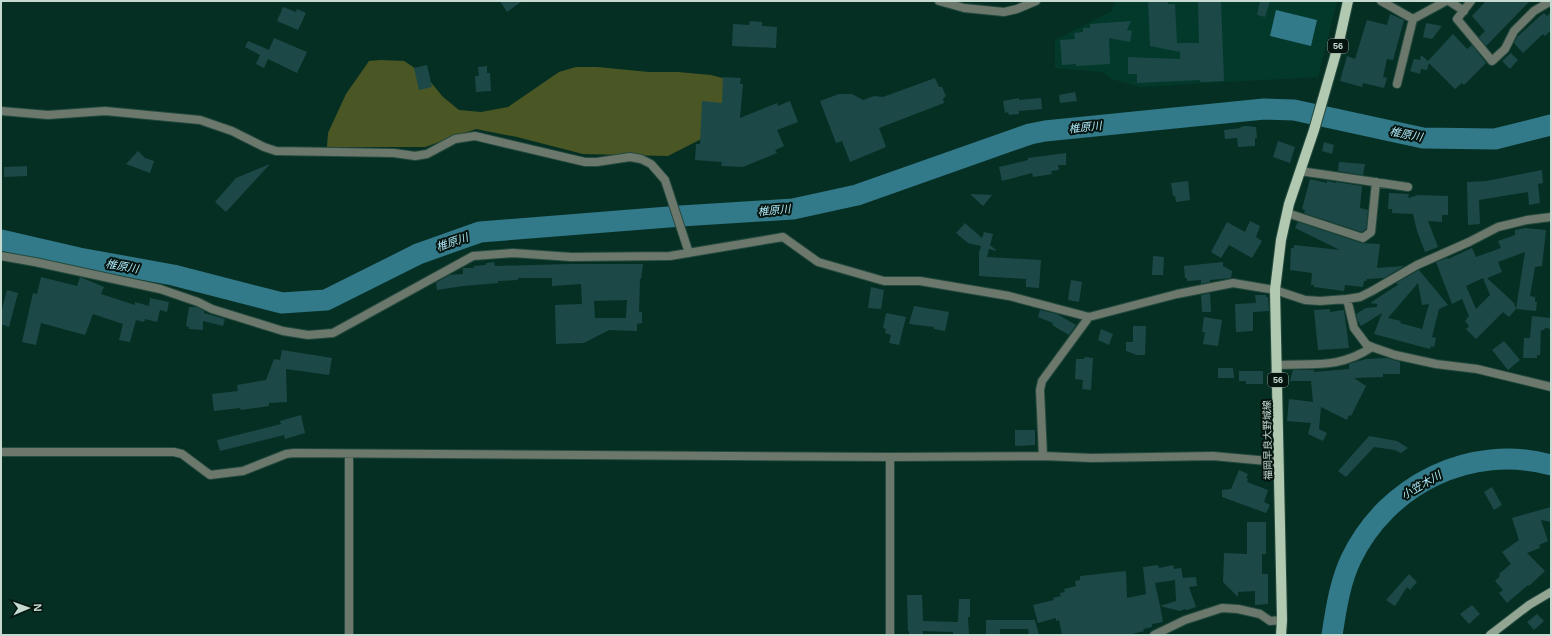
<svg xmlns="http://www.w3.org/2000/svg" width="1552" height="636" font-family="Arial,'Noto Sans JP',sans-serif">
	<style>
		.built { fill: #03392b }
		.green { fill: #4a5724 }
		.water { fill: #32798a }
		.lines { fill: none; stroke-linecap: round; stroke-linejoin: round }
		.river { stroke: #32798a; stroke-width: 21 }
		.building { fill: #1c4948; fill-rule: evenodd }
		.street-casing { stroke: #254a3f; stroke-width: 10 }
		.secondary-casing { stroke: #254a3f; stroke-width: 10 }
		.primary-casing { stroke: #254a3f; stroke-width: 12 }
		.street { stroke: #6c786c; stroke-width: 8 }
		.secondary { stroke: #93a593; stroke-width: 8 }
		.primary { stroke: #b1c9b1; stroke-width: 10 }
		.labels { text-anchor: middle; stroke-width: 4; stroke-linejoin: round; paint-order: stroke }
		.shield { fill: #05140e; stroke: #8c9f97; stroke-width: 1 }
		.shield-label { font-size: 9px; font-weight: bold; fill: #c6dad2 }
		.street-label { font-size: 10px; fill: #c6dad2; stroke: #05140e }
		.water-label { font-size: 11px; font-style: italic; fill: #aee7f7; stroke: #05140e }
	</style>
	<rect width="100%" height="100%" fill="#062f23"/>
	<path class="built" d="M 1115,1 L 1337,1 L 1318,77 L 1140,87 L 1111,79 L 1102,72 L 1055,68 L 1055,40 L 1112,11 Z"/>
	<path class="green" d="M 381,60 L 404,61 L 424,74 L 443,97 L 459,110 L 481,112 L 508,107 L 559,72 L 576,67 L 597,67 L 649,72 L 678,72 L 711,75 L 730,80 L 739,90 L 705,137 L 668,156 L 583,154 L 517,137 L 476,129 L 425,147 L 327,147 L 328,133 L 346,94 L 369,61 Z"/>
	<path class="water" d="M 1276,10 L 1317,20 L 1311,46 L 1270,36 Z"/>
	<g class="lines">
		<path class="river" d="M 1,240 L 79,258 L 173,275 L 282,303 L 326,300 L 418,254 L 480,232 L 681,216 L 793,209 L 857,195 L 1030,134 L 1045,131 L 1264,109 L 1294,110 L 1423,138 L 1495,139 L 1551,125
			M 1332,635 C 1336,609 1340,582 1351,559 C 1387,484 1471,443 1551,465"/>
	</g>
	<path class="building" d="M 500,1 L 522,1 L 507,12 Z
		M 1148,1 L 1168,1 L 1168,4 L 1175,4 L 1177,43 L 1199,43 L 1198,1 L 1221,1 L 1224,81 L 1200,82 L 1200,80 L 1137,83 L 1137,74 L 1128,74 L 1128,57 L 1180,59 L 1180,52 L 1150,46 Z
		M 1260,1 L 1270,1 L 1265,17 L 1257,15 Z
		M 1486,1 L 1530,1 L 1486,46 L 1479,37 L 1485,31 L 1472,16 Z
		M 283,7 L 296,12 L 297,9 L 306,13 L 298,30 L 277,21 Z
		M 1551,12 L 1551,30 L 1545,36 L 1543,34 L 1523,53 L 1514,43 L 1517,37 L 1539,17 L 1544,13 L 1547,16 Z
		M 1390,14 L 1404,20 L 1393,60 L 1387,59 L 1383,77 L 1387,78 L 1384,88 L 1363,83 L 1362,87 L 1340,81 L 1347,56 L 1355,59 L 1367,20 L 1387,25 Z
		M 750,21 L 762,22 L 762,26 L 777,27 L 776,48 L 732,46 L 733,24 L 749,25 Z
		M 1131,21 L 1127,30 L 1132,31 L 1130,42 L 1109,38 L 1110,64 L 1076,66 L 1076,64 L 1062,65 L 1060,40 L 1075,39 L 1074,33 L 1083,32 L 1083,28 L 1090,28 L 1090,24 Z
		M 1426,23 L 1442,26 L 1432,39 L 1423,37 Z
		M 1453,34 L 1467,49 L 1472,45 L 1486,63 L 1464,85 L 1462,83 L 1455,89 L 1429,63 L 1427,70 L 1421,69 L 1420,74 L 1410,71 L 1414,59 L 1420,60 L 1421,55 L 1428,61 Z
		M 274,38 L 307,52 L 297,73 L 268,59 L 264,68 L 256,64 L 260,55 L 245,47 L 248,41 L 269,50 Z
		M 1511,53 L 1518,60 L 1510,69 L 1502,61 Z
		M 427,65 L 432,87 L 419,90 L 414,68 Z
		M 487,66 L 487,73 L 490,73 L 491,91 L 476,92 L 475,76 L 479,76 L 478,67 Z
		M 723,77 L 741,78 L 740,84 L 743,84 L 740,118 L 777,103 L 778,106 L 790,101 L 798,122 L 777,130 L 784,146 L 775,150 L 777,153 L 743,167 L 721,166 L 722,162 L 695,160 L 696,144 L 700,144 L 702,101 L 722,103 Z
		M 935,78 L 939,87 L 942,87 L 946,96 L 943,99 L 944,103 L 879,128 L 886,147 L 850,162 L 842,141 L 836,143 L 820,101 L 839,94 L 852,94 L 863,100 L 874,96 L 883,97 Z
		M 1075,92 L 1077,101 L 1060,103 L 1059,95 Z
		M 1019,98 L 1019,100 L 1041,98 L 1042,109 L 1019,111 L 1019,114 L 1009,115 L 1008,112 L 1005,113 L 1003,101 Z
		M 1246,126 L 1256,127 L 1257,138 L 1255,138 L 1255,146 L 1238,147 L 1237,138 L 1225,139 L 1224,130 L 1241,128 L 1240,127 Z
		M 1278,141 L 1295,147 L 1290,163 L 1273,157 Z
		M 1324,142 L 1334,145 L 1332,154 L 1322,151 Z
		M 138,151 L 145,158 L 154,161 L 150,173 L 126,164 Z
		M 1066,153 L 1066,165 L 1058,165 L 1059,170 L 1051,171 L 1052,174 L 1033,177 L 1032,173 L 1002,181 L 999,167 L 1028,160 L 1028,158 Z
		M 1339,162 L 1365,164 L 1363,175 L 1338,171 Z
		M 270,164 L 226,212 L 215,202 L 236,178 Z
		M 27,166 L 27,176 L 4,177 L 4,167 Z
		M 1542,170 L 1543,183 L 1538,184 L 1540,203 L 1529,205 L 1528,192 L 1479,200 L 1480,224 L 1468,225 L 1467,182 L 1486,181 Z
		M 1310,179 L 1327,183 L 1327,181 L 1336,183 L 1336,182 L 1362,186 L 1360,208 L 1368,210 L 1366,229 L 1362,232 L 1304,213 L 1305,210 L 1302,209 Z
		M 1188,181 L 1190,200 L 1176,202 L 1175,196 L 1173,196 L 1171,183 Z
		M 1389,193 L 1409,194 L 1408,198 L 1418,195 L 1448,196 L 1448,215 L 1442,215 L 1442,222 L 1428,221 L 1438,247 L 1425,252 L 1417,231 L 1413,214 L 1392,213 L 1392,209 L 1388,209 Z
		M 970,194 L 992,195 L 983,206 Z
		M 1250,221 L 1260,226 L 1256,237 L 1262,241 L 1252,258 L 1229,245 L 1221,258 L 1211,252 L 1227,222 L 1245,232 Z
		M 1298,222 L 1361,243 L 1380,244 L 1377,268 L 1404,266 L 1384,278 L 1367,279 L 1366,281 L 1364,281 L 1363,287 L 1345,285 L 1344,291 L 1314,287 L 1314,285 L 1311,285 L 1312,273 L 1290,270 L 1291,248 L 1294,248 L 1294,245 L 1340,250 L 1295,228 Z
		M 965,223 L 982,238 L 984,232 L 993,234 L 990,245 L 997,251 L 989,249 L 987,257 L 1041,260 L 1039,288 L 1026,287 L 1026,279 L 979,276 L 979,252 L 981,246 L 968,243 L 956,233 Z
		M 1525,228 L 1546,230 L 1542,266 L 1535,267 L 1530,296 L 1535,297 L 1535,302 L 1537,302 L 1536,311 L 1516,309 L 1525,252 L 1498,262 L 1502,272 L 1487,278 L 1514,303 L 1516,309 L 1509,317 L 1503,312 L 1476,339 L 1466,329 L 1469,326 L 1465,321 L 1469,316 L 1462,299 L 1452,304 L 1436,262 L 1447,258 L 1448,259 L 1472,248 L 1476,257 L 1501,248 L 1498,241 L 1515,235 L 1515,230 ZM 1483,278 L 1490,295 L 1476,309 L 1466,286 Z
		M 1153,256 L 1164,257 L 1163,275 L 1152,275 Z
		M 494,262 L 495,266 L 569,264 L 643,264 L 641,279 L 640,279 L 639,312 L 642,312 L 642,323 L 637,324 L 637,331 L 609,330 L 584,343 L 556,344 L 555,305 L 582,304 L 581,284 L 552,286 L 552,278 L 518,278 L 518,280 L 498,281 L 498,283 L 463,286 L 437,290 L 436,283 L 449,275 L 463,274 L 463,268 L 474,268 L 474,266 L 486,265 L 486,263 ZM 627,300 L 626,318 L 595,318 L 594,301 Z
		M 1223,262 L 1223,266 L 1232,271 L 1231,278 L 1210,280 L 1210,282 L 1201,284 L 1201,280 L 1187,281 L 1187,278 L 1185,278 L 1184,266 Z
		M 1419,270 L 1448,305 L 1439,309 L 1432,337 L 1436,338 L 1434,347 L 1431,346 L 1430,349 L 1374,334 L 1382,313 L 1361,326 L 1358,321 L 1356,314 L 1366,308 L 1377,307 L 1377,304 L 1370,303 L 1399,284 L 1396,284 L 1398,282 ZM 1418,283 L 1422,305 L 1429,304 L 1422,329 L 1400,323 L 1401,321 L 1388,318 Z
		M 41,277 L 77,286 L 80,277 L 104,287 L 101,294 L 135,305 L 135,302 L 149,306 L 150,298 L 169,302 L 167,312 L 160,310 L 157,322 L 145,319 L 144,322 L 136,320 L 130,342 L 119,340 L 123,324 L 93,314 L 85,335 L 41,323 L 36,345 L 22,342 L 33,293 L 37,294 Z
		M 1071,280 L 1082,282 L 1079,302 L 1068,300 Z
		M 871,287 L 884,290 L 881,309 L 868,308 Z
		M 7,290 L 18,293 L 9,327 L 1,324 L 1,313 Z
		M 1210,293 L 1211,312 L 1202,312 L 1201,295 Z
		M 1255,295 L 1266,295 L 1266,297 L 1268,297 L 1269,311 L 1253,312 L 1253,331 L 1236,332 L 1235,304 L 1256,303 Z
		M 914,306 L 949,312 L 945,331 L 934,329 L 934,327 L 909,324 Z
		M 189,307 L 197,307 L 204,311 L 204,313 L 225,319 L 223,326 L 203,321 L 203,330 L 189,329 L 189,327 L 186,326 Z
		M 1330,309 L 1330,312 L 1344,310 L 1349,348 L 1318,350 L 1314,310 Z
		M 1040,310 L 1057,314 L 1076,325 L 1069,335 L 1052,325 L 1053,323 L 1038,317 Z
		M 886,313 L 906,317 L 899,345 L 889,343 L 891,335 L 885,333 L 886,329 L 883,328 Z
		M 1532,316 L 1551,318 L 1551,329 L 1545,328 L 1544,330 L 1541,330 L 1540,355 L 1537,355 L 1537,358 L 1523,358 L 1524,338 L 1530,338 Z
		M 1204,317 L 1222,320 L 1218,346 L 1203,344 L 1205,332 L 1202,332 Z
		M 1133,326 L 1146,326 L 1145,355 L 1137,355 L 1126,351 L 1126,342 L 1133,342 Z
		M 1101,329 L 1113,334 L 1109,345 L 1098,340 Z
		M 1504,341 L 1520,360 L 1508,370 L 1492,350 Z
		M 282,350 L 332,358 L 329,375 L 286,369 L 287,402 L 269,403 L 269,406 L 241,410 L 240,408 L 214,411 L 212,394 L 238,391 L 237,385 L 266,380 L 274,359 L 280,360 Z
		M 1085,357 L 1093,358 L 1091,390 L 1082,389 L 1083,380 L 1075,379 L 1076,359 L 1084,359 Z
		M 1387,358 L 1400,362 L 1400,374 L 1383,374 L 1383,377 L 1354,378 L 1366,386 L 1351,416 L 1349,415 L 1347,420 L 1321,407 L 1319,429 L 1327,433 L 1323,441 L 1308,434 L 1311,423 L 1287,421 L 1289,399 L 1313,402 L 1311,381 L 1290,381 L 1293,370 L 1314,370 L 1314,372 L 1349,369 L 1349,364 L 1366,359 Z
		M 1218,368 L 1233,368 L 1234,378 L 1218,378 Z
		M 1239,371 L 1263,371 L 1263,384 L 1246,384 L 1246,381 L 1239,381 Z
		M 301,415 L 305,433 L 285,439 L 284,435 L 220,451 L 217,440 L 281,424 L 280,421 Z
		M 1015,430 L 1035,430 L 1035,445 L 1015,446 Z
		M 1369,436 L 1397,441 L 1408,448 L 1401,453 L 1395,450 L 1374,447 L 1346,477 L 1338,471 Z
		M 1239,470 L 1248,474 L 1246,478 L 1248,479 L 1247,482 L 1268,490 L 1264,502 L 1270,505 L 1266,513 L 1222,497 L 1222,490 L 1231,489 Z
		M 1492,487 L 1502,505 L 1494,510 L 1484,492 Z
		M 1551,507 L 1551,522 L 1541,520 L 1548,541 L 1539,545 L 1540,548 L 1527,553 L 1545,571 L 1529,586 L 1528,585 L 1507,603 L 1499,593 L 1503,590 L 1495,581 L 1500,576 L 1499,574 L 1511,564 L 1502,552 L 1519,540 L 1512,518 Z
		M 1247,522 L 1266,522 L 1266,554 L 1262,554 L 1262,574 L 1268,574 L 1268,604 L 1255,605 L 1255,591 L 1238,592 L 1238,597 L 1223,582 L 1224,553 L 1247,554 Z
		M 1158,565 L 1159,568 L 1173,565 L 1174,569 L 1181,568 L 1183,578 L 1196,577 L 1197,586 L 1189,587 L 1196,607 L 1187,610 L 1185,609 L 1180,611 L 1160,606 L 1163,622 L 1152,624 L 1152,627 L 1143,629 L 1144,631 L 1128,635 L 1062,635 L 1059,620 L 1056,621 L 1056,618 L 1038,623 L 1033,605 L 1054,600 L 1053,598 L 1061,596 L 1060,593 L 1065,592 L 1064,589 L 1076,586 L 1075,581 L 1080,580 L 1080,576 L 1126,571 L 1127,598 L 1146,594 L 1143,567 ZM 1175,580 L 1176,601 L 1160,606 L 1155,583 Z
		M 1409,574 L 1417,582 L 1410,590 L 1407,587 L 1395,606 L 1386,600 Z
		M 907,595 L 922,595 L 923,621 L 958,622 L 959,599 L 970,599 L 970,617 L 968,617 L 969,635 L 953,635 L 953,632 L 923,631 L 923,635 L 909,635 L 909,631 L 908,631 Z
		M 1472,605 L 1480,614 L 1469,624 L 1460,614 Z
		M 1537,614 L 1544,621 L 1534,630 L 1527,622 Z
		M 986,620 L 1035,620 L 1039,635 L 1029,635 L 1028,629 L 1000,629 L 1000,635 L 986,635 Z"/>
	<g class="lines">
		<g class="street-casing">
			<path id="street" d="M 939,1 L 964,8 L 1004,12 L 1017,9 L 1036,1
				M 1381,1 L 1413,19 L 1446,1
				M 1449,1 L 1464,11
				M 1471,1 L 1457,19 L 1492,61 L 1505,49 L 1514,31 L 1534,11 L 1551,1
				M 1397,84 L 1413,19
				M 1,111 L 48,115 L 105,111 L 200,120 L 232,131 L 264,147 L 276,151 L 394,153 L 415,156 L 427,154 L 455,139 L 475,136 L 585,162 L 597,162 L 630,157 L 641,159 L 651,164 L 665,180 L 689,253
				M 1300,171 L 1408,187
				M 1287,213 L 1363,238 L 1371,232 L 1376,182
				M 1,256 L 35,262 L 160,289 L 198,302 L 212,309 L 283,331 L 308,335 L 333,333 L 473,256 L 513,253 L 571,257 L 670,256 L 783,237 L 818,262 L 884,281 L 920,281 L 1009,296 L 1089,317 L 1177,294 L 1233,283 L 1275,290 L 1305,300 L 1320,301 L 1347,299 L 1360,297 L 1372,291 L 1417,265 L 1469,242 L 1498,227 L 1527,220 L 1551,217
				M 1347,299 L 1354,328 L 1366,344 L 1372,347 L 1395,355 L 1436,364 L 1477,369 L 1551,387
				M 1277,365 C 1314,363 1339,369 1372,347
				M 1,452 L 174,452 L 182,454 L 210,475 L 243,471 L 286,454 L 294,453 L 890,457 L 1043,456 L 1092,458 L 1213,456 L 1279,462
				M 1043,456 L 1040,390 L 1042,381 L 1089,317
				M 349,635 L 349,454
				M 890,635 L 890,457
				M 1154,635 L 1185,620 L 1222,608 L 1238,609 L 1260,614 L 1270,621 L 1282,620"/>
		</g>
		<g class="secondary-casing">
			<path id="secondary" d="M 1490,635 L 1529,605 L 1551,592"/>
		</g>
		<g class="primary-casing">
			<path id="primary" d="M 1281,635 L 1282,620 L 1275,290 L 1281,240 L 1289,204 L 1314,130 L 1338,46 L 1348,1"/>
		</g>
		<use href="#street" class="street"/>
		<use href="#secondary" class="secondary"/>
		<use href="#primary" class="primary"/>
	</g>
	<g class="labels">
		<g class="shield">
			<rect x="1328" y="39" width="20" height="14" rx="3"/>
			<rect x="1268" y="373" width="20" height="14" rx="3"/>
		</g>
		<g class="shield-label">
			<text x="1338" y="49">56</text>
			<text x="1278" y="383">56</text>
		</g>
		<g class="street-label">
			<text transform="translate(1267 440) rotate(-91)" y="4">福岡早良大野城線</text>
		</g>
		<g class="water-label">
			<text transform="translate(1085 127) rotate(-6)" y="4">椎原川</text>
			<text transform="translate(1406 134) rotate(11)" y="4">椎原川</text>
			<text transform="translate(774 210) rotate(-5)" y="4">椎原川</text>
			<text transform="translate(452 242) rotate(-19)" y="4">椎原川</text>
			<text transform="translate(122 266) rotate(10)" y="4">椎原川</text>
			<text transform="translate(1421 485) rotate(-30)" y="4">小笠木川</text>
		</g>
	</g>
	<rect width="1552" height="636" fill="none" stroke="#c6dad2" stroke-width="4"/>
	<g transform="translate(28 608) rotate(88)" stroke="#05140e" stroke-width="3" paint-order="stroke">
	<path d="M0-3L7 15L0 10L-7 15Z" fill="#c6dad2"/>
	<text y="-6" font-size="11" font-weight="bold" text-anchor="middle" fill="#c6dad2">N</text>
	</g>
</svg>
